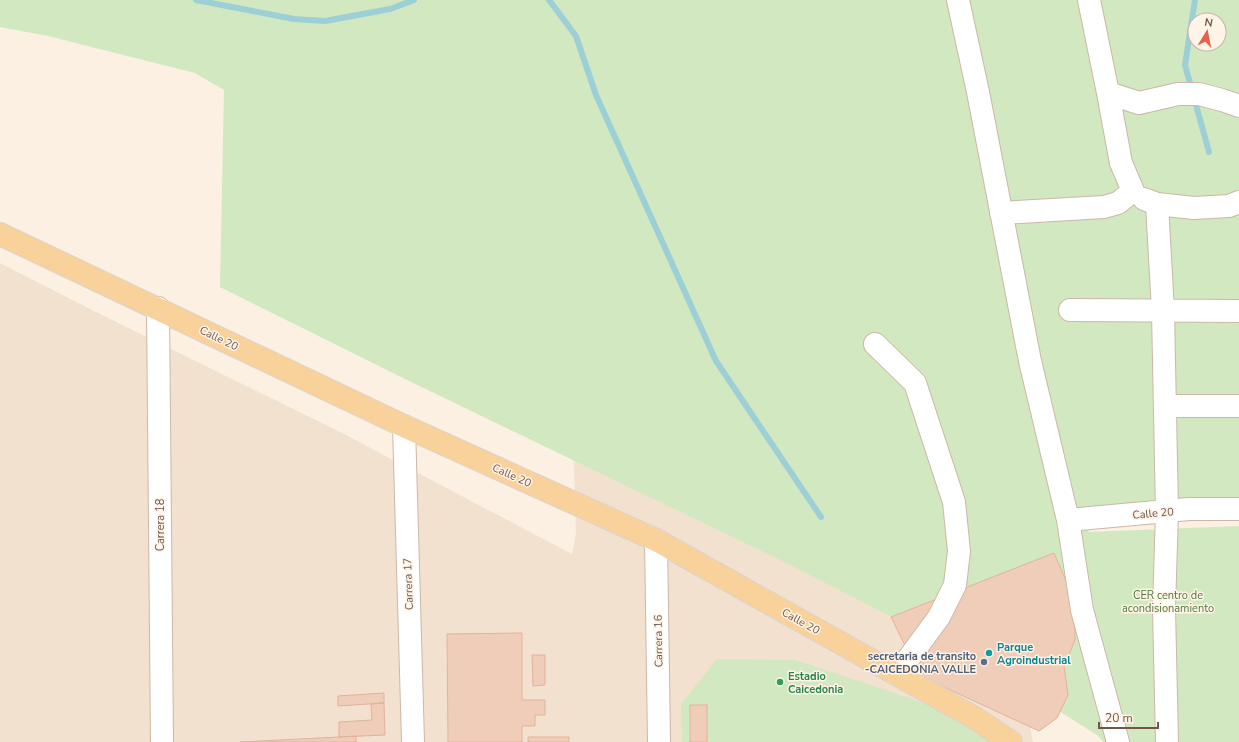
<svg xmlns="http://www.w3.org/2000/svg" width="1239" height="742" font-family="'Nunito Sans',sans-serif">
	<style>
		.residential { fill: #f3e1d0 }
		.green { fill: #d2e8c0; fill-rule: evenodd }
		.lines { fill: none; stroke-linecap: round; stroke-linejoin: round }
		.stream { stroke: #9dcfd6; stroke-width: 6 }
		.building { fill: #f0cdb9; stroke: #e2b29a }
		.minor-casing { stroke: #ccb7a8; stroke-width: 24 }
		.major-casing { stroke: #dad3d0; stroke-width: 24 }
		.minor { stroke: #fff; stroke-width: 22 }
		.major { stroke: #f9d29b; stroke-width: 22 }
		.culture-dot { fill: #0f9aa8; stroke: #fff4e7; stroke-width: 1.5 }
		.service-dot { fill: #5c6f8a; stroke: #fff4e7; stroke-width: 1.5 }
		.leisure-dot { fill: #2e9e5b; stroke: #fff4e7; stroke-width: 1.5 }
		.labels { text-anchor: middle; stroke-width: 3; stroke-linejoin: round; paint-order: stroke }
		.street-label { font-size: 11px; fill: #725649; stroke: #fff4e7 }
		.park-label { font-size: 11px; fill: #547842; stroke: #fff4e7 }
		.culture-label { font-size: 11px; font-weight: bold; fill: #0d838f; stroke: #fff4e7; text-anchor: start }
		.service-label { font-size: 11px; font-weight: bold; fill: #4e5e75; stroke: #fff4e7; text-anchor: end }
		.leisure-label { font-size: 11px; font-weight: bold; fill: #27864d; stroke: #fff4e7; text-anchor: start }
	</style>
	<rect width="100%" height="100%" fill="#fbf0e1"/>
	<path class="residential" d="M 0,263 L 92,310 L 342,433 L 572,554 L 576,533 L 569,326 L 986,510 L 1033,742 L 0,742 Z"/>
	<path class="green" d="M 0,0 L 1239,0 L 1239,500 L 1085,511 L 1089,532 L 1239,526 L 1239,742 L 1104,742 L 1097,735 L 1051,706 L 933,638 L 784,562 L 401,377 L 220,287 L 224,90 L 195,73 L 48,36 L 0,27 ZM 1195,20 L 1219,20 L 1219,44 L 1195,44 Z
		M 717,659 L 795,660 L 948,711 L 994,742 L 682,742 L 681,704 Z"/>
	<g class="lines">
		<path class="stream" d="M 196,0 L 294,19 L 325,21 L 390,9 L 414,0
			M 549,0 L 576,36 L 596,95 L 716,361 L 821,517
			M 1195,0 L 1185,65 L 1209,152"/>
	</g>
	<path class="building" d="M 1054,553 L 1075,602 L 1075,640 L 1064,667 L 1068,695 L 1057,718 L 1039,731 L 920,676 L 891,617 Z
		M 522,633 L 522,700 L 545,700 L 545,715 L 535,715 L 535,726 L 522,726 L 522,742 L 448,742 L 447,634 Z
		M 532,655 L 545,655 L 545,685 L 533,686 Z
		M 384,693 L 384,703 L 338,706 L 338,696 Z
		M 384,703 L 385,735 L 339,737 L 339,722 L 372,720 L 371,704 Z
		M 690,705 L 707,705 L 707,742 L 690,742 Z
		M 356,736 L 356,742 L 240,742 L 339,737 Z
		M 528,737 L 569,737 L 569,742 L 528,742 Z"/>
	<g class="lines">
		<g class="minor-casing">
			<path id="minor" d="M 958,0 L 978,92 L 1030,361 L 1068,520 L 1082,610 L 1118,742
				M 1108,93 L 1139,103 L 1178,94 L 1199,94 L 1222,100 L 1239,106
				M 1144,199 L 1157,204 L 1194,208 L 1229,206 L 1239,202
				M 1157,204 L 1163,311 L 1167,512 L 1164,608 L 1167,742
				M 1001,213 L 1104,207 L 1118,203 L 1133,191 L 1121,163 L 1108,93 L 1089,0
				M 158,308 L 162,742
				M 1070,310 L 1239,311
				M 875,344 L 915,383 L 954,502 L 959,551 L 955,585 L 939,617 L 897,674
				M 1165,406 L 1239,406
				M 404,426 L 413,742
				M 1068,520 L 1189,509 L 1239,509
				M 656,540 L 659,742"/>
		</g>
		<g class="major-casing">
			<path id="major" d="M 0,234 L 404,426 L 656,540 L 975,718 L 1011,742"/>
		</g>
		<use href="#minor" class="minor"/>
		<use href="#major" class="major"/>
	</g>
	<circle class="culture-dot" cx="989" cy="653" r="4"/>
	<circle class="service-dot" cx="984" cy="662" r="4"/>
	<circle class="leisure-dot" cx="780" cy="682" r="4"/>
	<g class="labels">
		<g class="street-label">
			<text transform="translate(219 338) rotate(26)" y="4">Calle 20</text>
			<text transform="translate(512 475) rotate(24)" y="4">Calle 20</text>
			<text transform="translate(1153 513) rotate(-5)" y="4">Calle 20</text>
			<text transform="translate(160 525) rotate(-90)" y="4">Carrera 18</text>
			<text transform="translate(408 584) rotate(-92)" y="4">Carrera 17</text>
			<text transform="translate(801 621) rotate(29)" y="4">Calle 20</text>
			<text transform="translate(658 641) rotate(-91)" y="4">Carrera 16</text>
		</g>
		<g class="park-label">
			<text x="1168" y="599">CER centro de<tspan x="1168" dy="13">acondisionamiento</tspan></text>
		</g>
		<g class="culture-label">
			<text x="997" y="651">Parque<tspan x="997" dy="13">Agroindustrial</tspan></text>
		</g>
		<g class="service-label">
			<text x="976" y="660">secretaria de transito<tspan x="976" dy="13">-CAICEDONIA VALLE</tspan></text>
		</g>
		<g class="leisure-label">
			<text x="788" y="680">Estadio<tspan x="788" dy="13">Caicedonia</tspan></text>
		</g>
	</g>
	<g transform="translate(1207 32) rotate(10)"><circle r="19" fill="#fff4e7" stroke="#c7b5a8"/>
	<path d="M0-3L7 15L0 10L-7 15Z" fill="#e36448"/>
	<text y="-6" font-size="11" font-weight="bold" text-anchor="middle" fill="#725649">N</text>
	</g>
	<path d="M1099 722v6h59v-6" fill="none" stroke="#725649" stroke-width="2"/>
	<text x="1105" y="722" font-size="12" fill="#725649" stroke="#fff4e7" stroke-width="3" paint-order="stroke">20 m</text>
</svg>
